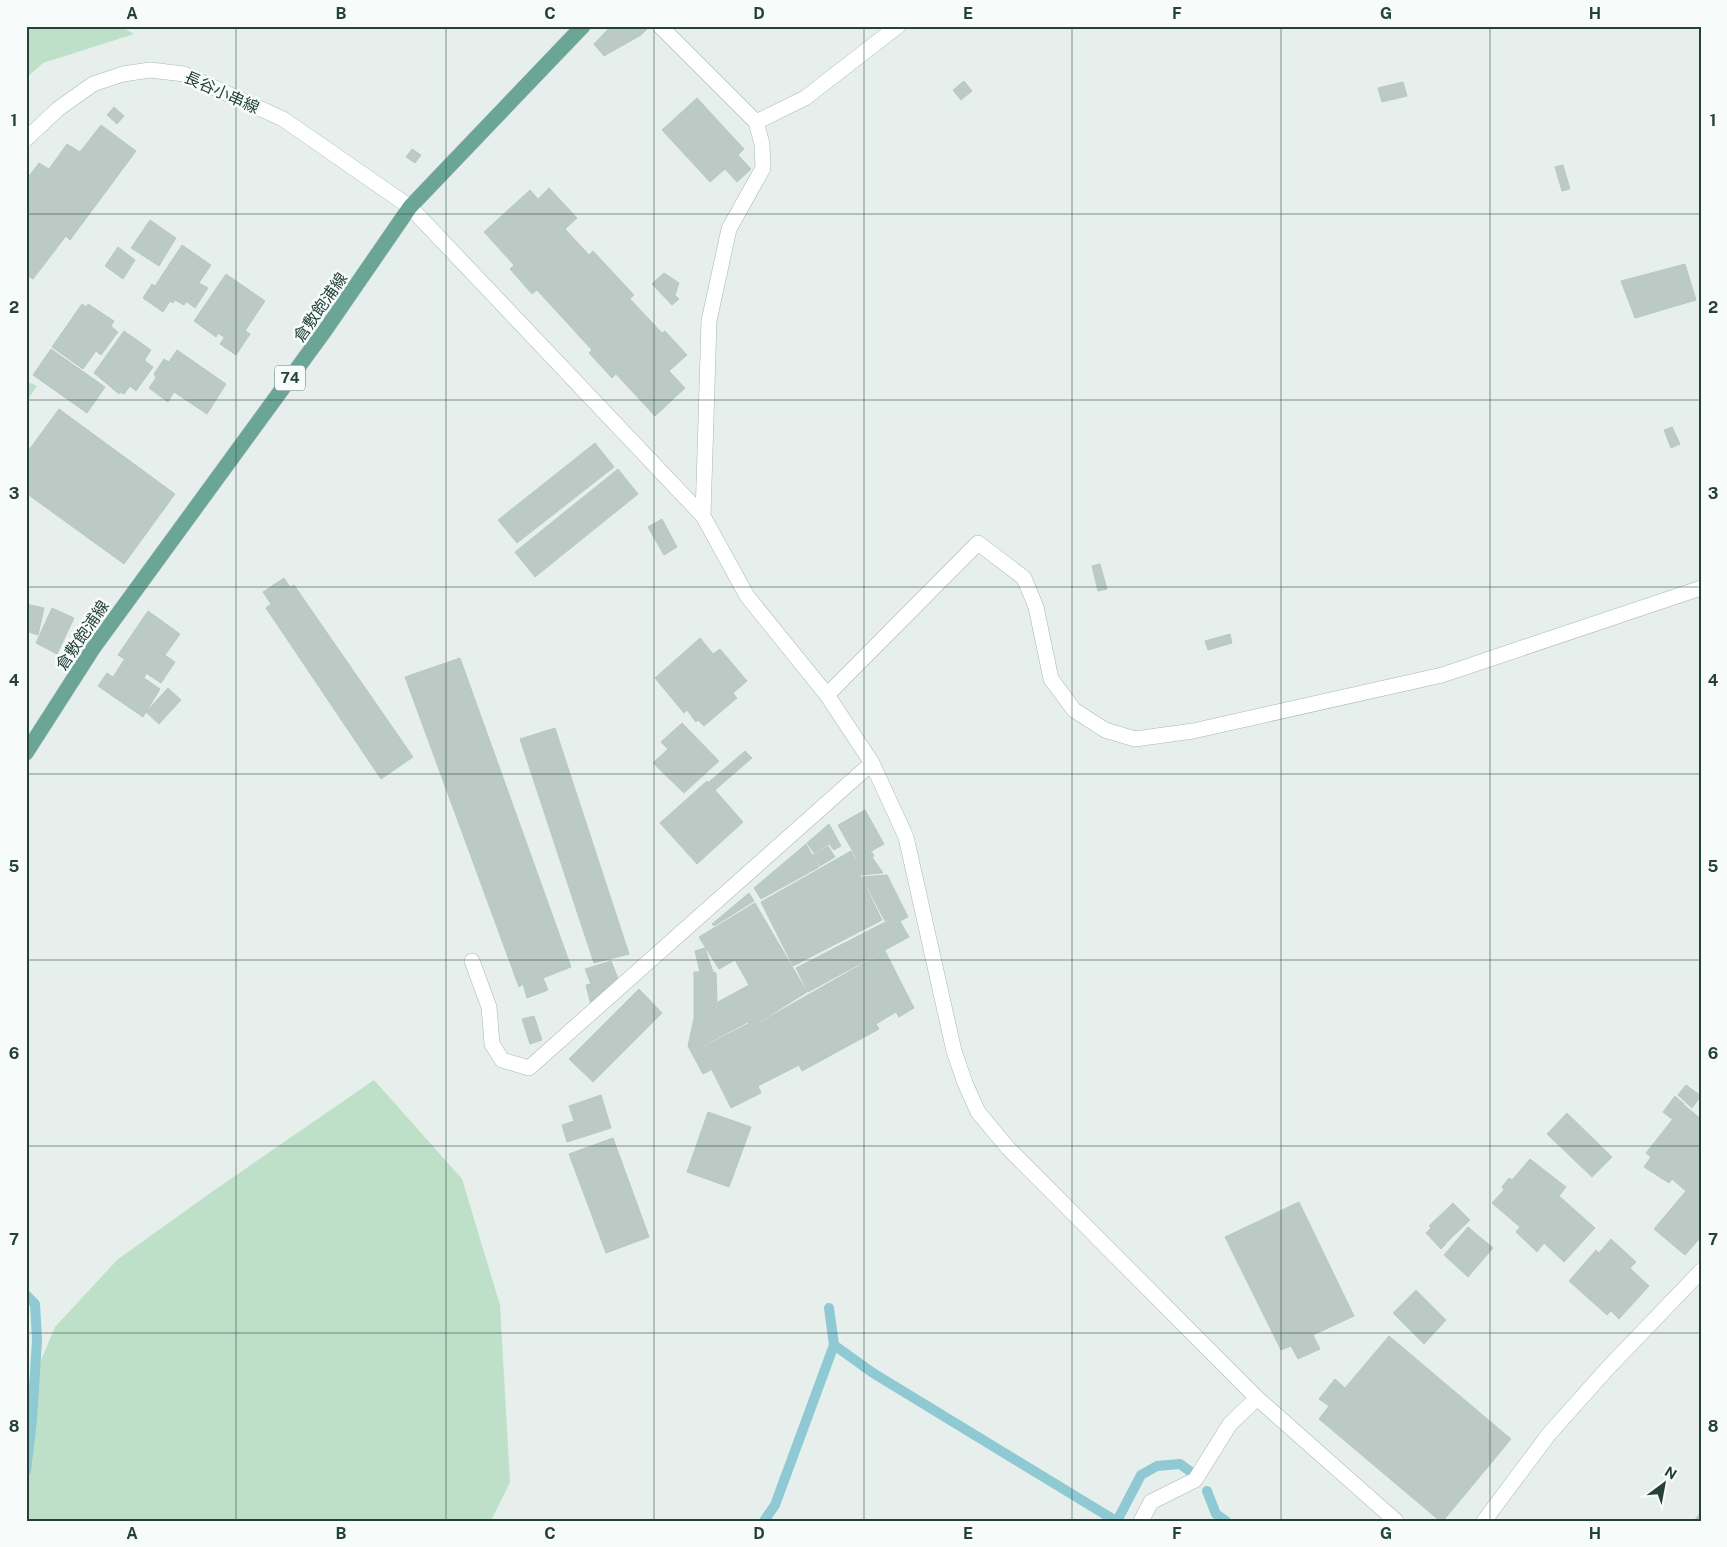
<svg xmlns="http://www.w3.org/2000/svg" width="1727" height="1547" font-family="'Public Sans','Noto Sans JP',sans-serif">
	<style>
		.green { fill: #bfe0c8 }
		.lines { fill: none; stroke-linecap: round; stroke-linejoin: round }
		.stream { stroke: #8ec9d4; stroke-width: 10 }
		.building { fill: #bbcac4; stroke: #b8c9c2 }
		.street-casing { stroke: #a8b8b2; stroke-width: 16 }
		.secondary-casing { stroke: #a4bbb3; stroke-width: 16 }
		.primary-casing { stroke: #c2cac8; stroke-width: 16 }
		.street { stroke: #fff; stroke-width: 15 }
		.secondary { stroke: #fff; stroke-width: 15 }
		.primary { stroke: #6aa596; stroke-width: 15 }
		.grid { fill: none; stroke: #24423a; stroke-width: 1; stroke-opacity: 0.55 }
		.labels { text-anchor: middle; stroke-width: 5; stroke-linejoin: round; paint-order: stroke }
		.shield { fill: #f7fbf9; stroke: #637a73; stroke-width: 1 }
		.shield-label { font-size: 15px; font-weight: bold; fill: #24423a }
		.street-label { font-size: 16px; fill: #24423a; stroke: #f7fbf9 }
		.neatline { fill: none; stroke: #24423a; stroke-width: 2 }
		.grid-label { font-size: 16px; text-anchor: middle; font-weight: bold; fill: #24423a }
	</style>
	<rect width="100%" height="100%" fill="#e6efeb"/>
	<path class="green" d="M 26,26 L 121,26 L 134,34 L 43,63 L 26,78 Z
		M 26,381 L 37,386 L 26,402 Z
		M 374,1080 L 462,1179 L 500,1305 L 510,1482 L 491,1521 L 26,1521 L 26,1396 L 55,1327 L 117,1260 L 206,1196 Z"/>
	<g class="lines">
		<path class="stream" d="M 26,1295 L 35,1304 L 37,1340 L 32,1420 L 26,1471
			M 829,1308 L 834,1345 L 873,1373 L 1116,1521
			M 1207,1491 L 1216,1514 L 1226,1521
			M 764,1521 L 775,1505 L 834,1345
			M 1117,1521 L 1141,1475 L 1157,1466 L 1180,1464 L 1191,1472"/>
	</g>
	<path class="building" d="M 611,26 L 650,26 L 641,35 L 604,56 L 594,44 Z
		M 964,81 L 972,91 L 961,100 L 953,90 Z
		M 1403,82 L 1407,96 L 1382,102 L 1378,88 Z
		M 697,98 L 744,149 L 738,155 L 751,169 L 737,182 L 725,169 L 710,182 L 662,130 Z
		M 114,107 L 124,116 L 117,124 L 107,115 Z
		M 101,125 L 136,151 L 70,240 L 66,236 L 33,279 L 26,275 L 26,180 L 39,163 L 49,169 L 67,144 L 80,152 Z
		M 412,149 L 421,155 L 415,163 L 406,157 Z
		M 1563,165 L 1570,189 L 1562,191 L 1555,167 Z
		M 549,188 L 577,218 L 565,229 L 589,255 L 593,251 L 634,295 L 630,299 L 662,333 L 665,331 L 687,355 L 669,371 L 685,388 L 655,416 L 616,374 L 612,378 L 589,353 L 592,350 L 537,290 L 532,294 L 510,269 L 514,265 L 484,232 L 530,190 L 538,199 Z
		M 150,220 L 176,238 L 159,266 L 131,248 Z
		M 182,245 L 211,265 L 184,305 L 175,300 L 173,303 L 170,301 L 163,312 L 143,298 L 152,284 L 155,286 Z
		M 118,247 L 135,260 L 123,279 L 105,266 Z
		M 1685,264 L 1696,300 L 1635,318 L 1621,281 Z
		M 664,273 L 679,283 L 675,295 L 679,299 L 672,305 L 652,284 Z
		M 226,274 L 265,301 L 245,331 L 234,323 L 225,338 L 218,333 L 216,337 L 194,321 Z
		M 199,283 L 208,288 L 195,308 L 187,302 Z
		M 82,304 L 87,307 L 88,304 L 114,321 L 111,326 L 118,332 L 101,355 L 96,351 L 83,369 L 52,347 Z
		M 234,323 L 250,334 L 236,355 L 220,344 Z
		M 124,331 L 151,350 L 145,359 L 145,361 L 153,367 L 136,391 L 130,386 L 124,394 L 120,392 L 119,394 L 94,373 Z
		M 51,349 L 105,387 L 87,413 L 33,375 Z
		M 177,350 L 226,384 L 207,414 L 174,392 L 168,402 L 149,388 L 156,378 L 154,374 L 164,359 L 169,362 Z
		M 59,409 L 175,494 L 124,564 L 26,493 L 26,454 Z
		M 1672,427 L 1680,444 L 1671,448 L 1664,430 Z
		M 595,443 L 614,467 L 517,543 L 498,520 Z
		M 618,469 L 638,494 L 535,577 L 515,552 Z
		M 662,519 L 677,547 L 664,555 L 648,527 Z
		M 1100,564 L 1107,589 L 1098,591 L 1092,566 Z
		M 284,578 L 290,587 L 294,585 L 413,757 L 381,779 L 266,608 L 271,604 L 263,592 Z
		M 26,604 L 44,608 L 38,635 L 26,631 Z
		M 52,608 L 74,618 L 57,654 L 36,643 Z
		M 148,611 L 180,634 L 165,655 L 133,633 Z
		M 133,633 L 175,662 L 161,683 L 118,655 Z
		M 1230,634 L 1232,643 L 1208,650 L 1205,641 Z
		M 700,638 L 713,654 L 720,649 L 747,681 L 733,693 L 737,698 L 704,726 L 698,720 L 696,722 L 687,710 L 684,713 L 655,678 Z
		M 460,658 L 571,967 L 543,978 L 548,990 L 527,998 L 523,984 L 519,987 L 405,677 Z
		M 124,660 L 146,674 L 144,678 L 160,689 L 143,717 L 98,686 L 107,673 L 113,677 Z
		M 168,688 L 181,700 L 159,724 L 146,712 Z
		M 682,723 L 719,761 L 684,793 L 653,763 L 668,749 L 661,742 Z
		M 555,728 L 629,954 L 594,963 L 520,739 Z
		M 745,751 L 752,758 L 715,790 L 709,782 Z
		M 707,781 L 743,822 L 697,864 L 660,823 Z
		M 865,810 L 884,844 L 857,859 L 838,825 Z
		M 829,824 L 841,846 L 834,850 L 829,844 L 814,853 L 807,843 Z
		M 806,844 L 819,867 L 761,899 L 754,888 Z
		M 828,846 L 835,857 L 820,866 L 813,855 Z
		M 851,851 L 856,860 L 872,852 L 874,856 L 872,857 L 883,873 L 860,875 L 882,920 L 793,966 L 761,902 Z
		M 887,875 L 908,917 L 900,921 L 897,915 L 885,921 L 862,877 Z
		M 749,893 L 754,901 L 714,926 L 712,924 Z
		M 755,903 L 807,992 L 767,1017 L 735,960 L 719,969 L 699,937 Z
		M 897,916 L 909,937 L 808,992 L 796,968 Z
		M 705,948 L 713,972 L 716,973 L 717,1002 L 709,1043 L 700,1047 L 711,1070 L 703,1074 L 688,1046 L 694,1018 L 694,972 L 700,972 L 695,951 Z
		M 885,951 L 914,1008 L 899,1017 L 896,1012 L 876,1024 L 879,1029 L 802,1071 L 799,1065 L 758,1086 L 761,1093 L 731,1108 L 701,1048 L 748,1024 L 750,1028 Z
		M 611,961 L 619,981 L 591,1005 L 586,985 L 591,984 L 585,969 Z
		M 749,985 L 767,1017 L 750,1027 L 748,1022 L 710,1042 L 718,1002 Z
		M 639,989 L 662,1013 L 593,1082 L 569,1059 Z
		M 534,1016 L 542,1040 L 530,1044 L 522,1019 Z
		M 1686,1085 L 1701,1096 L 1692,1108 L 1678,1095 Z
		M 601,1095 L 611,1128 L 567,1142 L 562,1125 L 574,1121 L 569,1106 Z
		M 1675,1096 L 1684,1104 L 1672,1119 L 1663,1112 Z
		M 1684,1105 L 1701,1119 L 1701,1237 L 1685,1255 L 1654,1229 L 1686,1191 L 1672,1179 L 1669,1183 L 1644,1167 L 1651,1157 L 1646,1153 Z
		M 708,1112 L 751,1127 L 729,1187 L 687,1172 Z
		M 1567,1113 L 1612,1157 L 1592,1177 L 1547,1134 Z
		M 613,1138 L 649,1237 L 606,1253 L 569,1154 Z
		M 1530,1159 L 1566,1187 L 1559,1196 L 1595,1228 L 1564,1262 L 1544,1243 L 1537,1252 L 1516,1232 L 1520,1227 L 1492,1203 L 1504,1190 L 1502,1187 L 1509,1178 L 1512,1180 Z
		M 1299,1202 L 1354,1316 L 1313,1335 L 1320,1349 L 1298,1359 L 1291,1346 L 1281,1350 L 1225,1237 Z
		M 1453,1203 L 1470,1220 L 1446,1243 L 1429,1226 Z
		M 1468,1227 L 1493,1248 L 1468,1277 L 1444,1255 Z
		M 1431,1228 L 1446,1244 L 1441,1249 L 1426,1233 Z
		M 1611,1239 L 1636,1262 L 1630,1268 L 1649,1286 L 1619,1319 L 1611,1311 L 1607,1315 L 1569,1281 L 1596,1250 L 1599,1253 Z
		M 1416,1290 L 1446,1320 L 1424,1344 L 1393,1313 Z
		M 1389,1336 L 1511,1439 L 1443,1521 L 1440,1521 L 1319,1419 L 1329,1406 L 1319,1399 L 1335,1379 L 1345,1388 Z
		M 1701,1512 L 1701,1521 L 1694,1521 Z"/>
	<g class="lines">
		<g class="street-casing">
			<path id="street" d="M 660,26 L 756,122
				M 410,207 L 703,516 L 747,596 L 827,695 L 872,763 L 906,837 L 954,1051 L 965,1083 L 978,1112 L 1008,1148 L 1257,1398 L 1396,1521
				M 703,516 L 709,321 L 729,229 L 763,168 L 762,144 L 756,122 L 805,98 L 898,26
				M 827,695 L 978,543 L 1024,578 L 1036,607 L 1051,679 L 1074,710 L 1105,730 L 1135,739 L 1193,731 L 1442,675 L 1701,588
				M 472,961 L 489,1007 L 492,1044 L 502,1060 L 529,1068 L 872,763
				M 1141,1521 L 1151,1502 L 1195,1480 L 1230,1424 L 1257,1398
				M 1484,1521 L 1549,1434 L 1607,1369 L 1701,1271"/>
		</g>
		<g class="secondary-casing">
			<path id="secondary" d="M 26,139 L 58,109 L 93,84 L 123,74 L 150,70 L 184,74 L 283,119 L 410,207"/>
		</g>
		<g class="primary-casing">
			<path id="primary" d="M 26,753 L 94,647 L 326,329 L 410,207 L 583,26"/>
		</g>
		<use href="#street" class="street"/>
		<use href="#secondary" class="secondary"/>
		<use href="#primary" class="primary"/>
	</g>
	<path class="grid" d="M 236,26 L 236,1521M 446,26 L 446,1521M 654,26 L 654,1521M 864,26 L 864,1521M 1072,26 L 1072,1521M 1281,26 L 1281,1521M 1490,26 L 1490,1521M 26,214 L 1701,214M 26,400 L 1701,400M 26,587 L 1701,587M 26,774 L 1701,774M 26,960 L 1701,960M 26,1146 L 1701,1146M 26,1333 L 1701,1333"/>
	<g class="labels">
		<rect class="shield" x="275" y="365.5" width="30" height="25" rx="4"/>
		<g class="shield-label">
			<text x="290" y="383">74</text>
		</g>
		<g class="street-label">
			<text transform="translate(222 92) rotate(24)" y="6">長谷小串線</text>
			<text transform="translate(320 307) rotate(-55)" y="6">倉敷飽浦線</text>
			<text transform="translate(82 635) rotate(-56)" y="6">倉敷飽浦線</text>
		</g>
	</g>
	<rect width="1727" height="1547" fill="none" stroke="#f7fbf9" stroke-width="55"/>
	<g transform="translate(1664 1484) rotate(32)" stroke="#f7fbf9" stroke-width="4" paint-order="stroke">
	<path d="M0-4L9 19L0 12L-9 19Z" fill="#24423a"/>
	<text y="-8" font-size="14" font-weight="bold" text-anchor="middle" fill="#24423a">N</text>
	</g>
	<rect x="28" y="28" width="1672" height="1492" class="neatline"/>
	<g class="grid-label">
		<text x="132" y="19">A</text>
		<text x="341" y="19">B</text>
		<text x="550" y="19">C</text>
		<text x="759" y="19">D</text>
		<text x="968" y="19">E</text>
		<text x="1177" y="19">F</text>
		<text x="1386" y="19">G</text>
		<text x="1595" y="19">H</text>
		<text x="14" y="126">1</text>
		<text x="1713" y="126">1</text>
		<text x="14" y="313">2</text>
		<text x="1713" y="313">2</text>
		<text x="14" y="499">3</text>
		<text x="1713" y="499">3</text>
		<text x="14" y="686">4</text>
		<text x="1713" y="686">4</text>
		<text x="14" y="872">5</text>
		<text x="1713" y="872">5</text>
		<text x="14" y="1059">6</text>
		<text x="1713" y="1059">6</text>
		<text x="14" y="1245">7</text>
		<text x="1713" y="1245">7</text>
		<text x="14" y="1432">8</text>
		<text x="1713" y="1432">8</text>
		<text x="132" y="1539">A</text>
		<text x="341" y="1539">B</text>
		<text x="550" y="1539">C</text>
		<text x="759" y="1539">D</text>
		<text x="968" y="1539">E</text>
		<text x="1177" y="1539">F</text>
		<text x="1386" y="1539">G</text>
		<text x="1595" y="1539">H</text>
	</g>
</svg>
